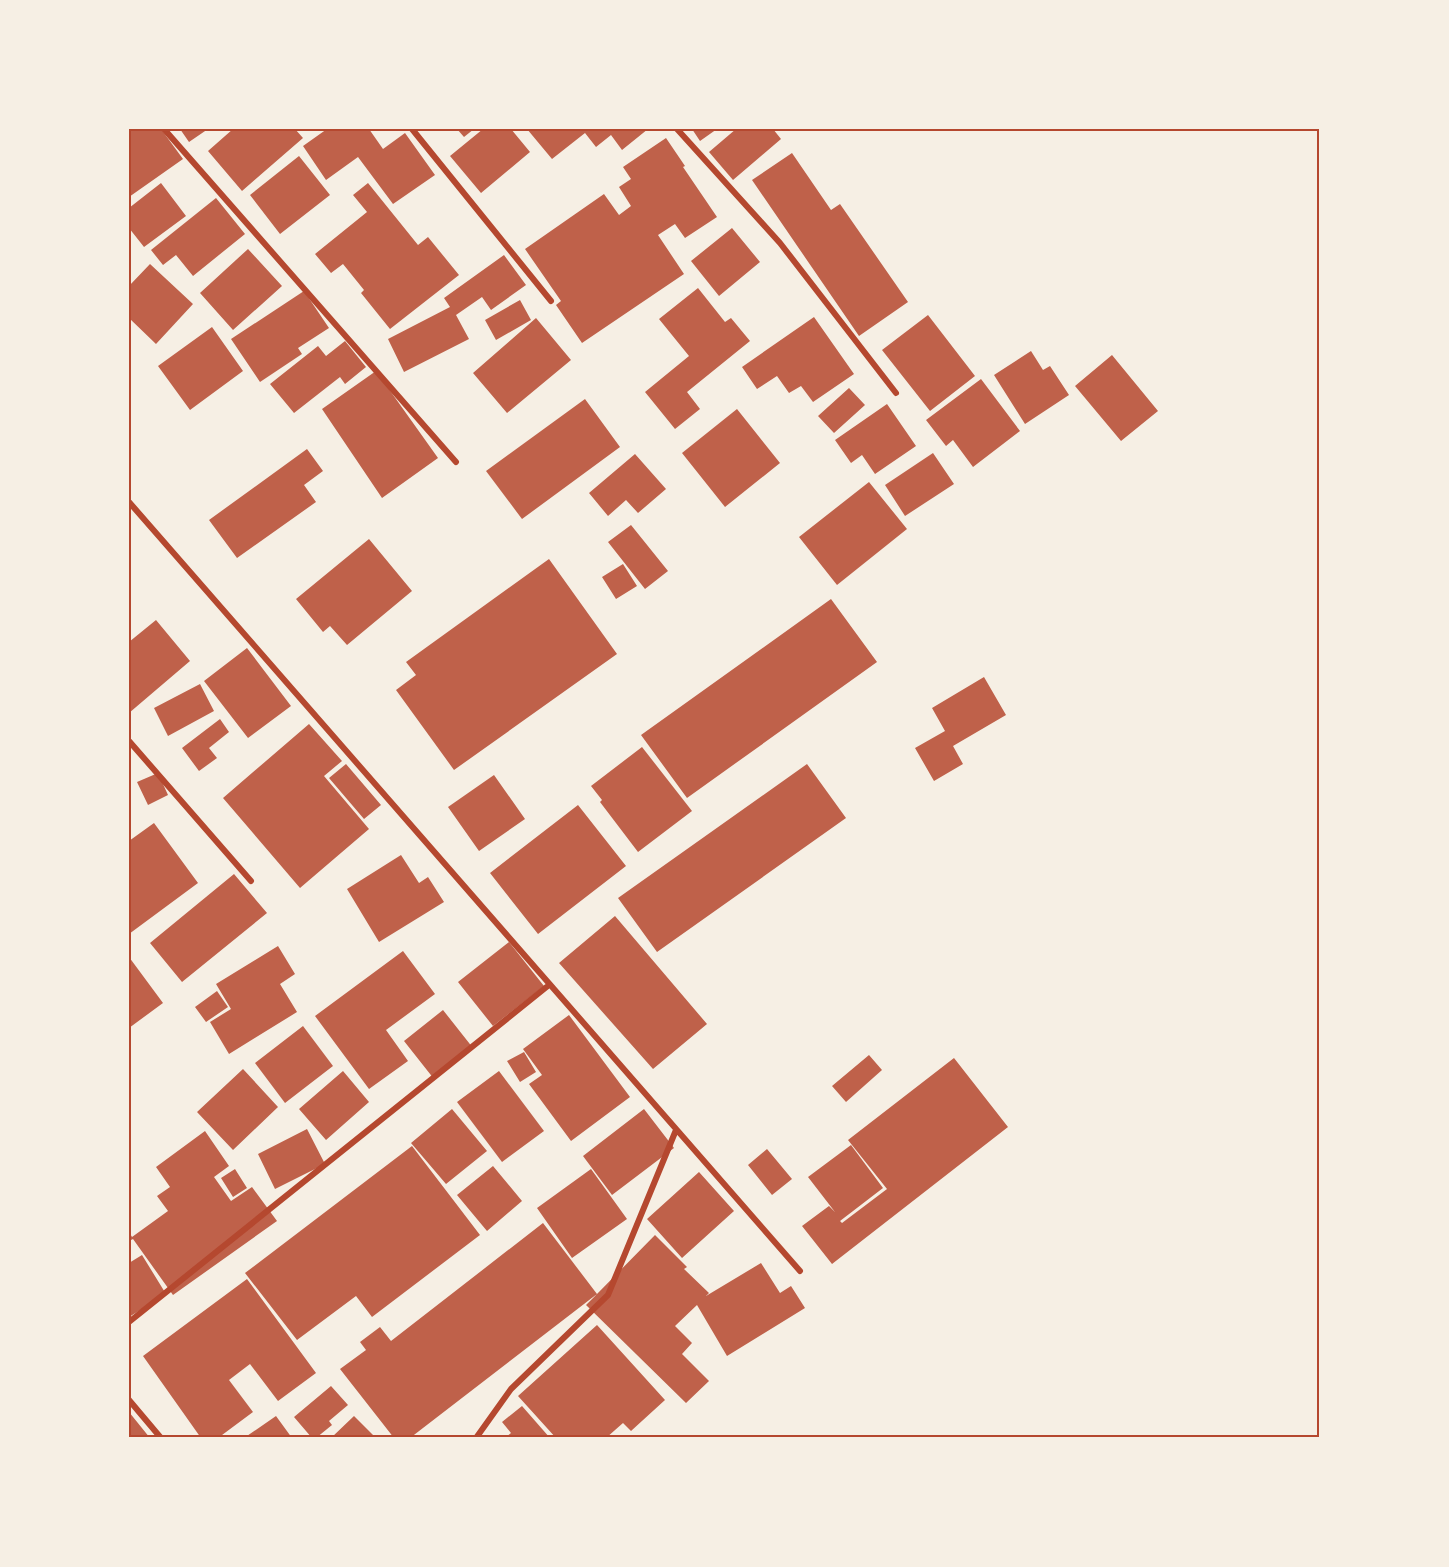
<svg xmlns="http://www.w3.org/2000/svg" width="1449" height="1567" font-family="'DM Sans',sans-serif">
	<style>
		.building { fill: #bf614a }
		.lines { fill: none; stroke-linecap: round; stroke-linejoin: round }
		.minor { stroke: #b5482f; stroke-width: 6 }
		.neatline { fill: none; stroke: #b5482f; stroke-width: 2 }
	</style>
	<rect width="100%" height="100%" fill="#f6efe4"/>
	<path class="building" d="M 129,129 L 161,129 L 183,159 L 129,197 Z
		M 180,129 L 208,129 L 189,142 Z
		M 233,129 L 295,129 L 303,138 L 242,191 L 208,151 Z
		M 327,129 L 369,129 L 383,149 L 405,133 L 435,175 L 393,204 L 358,157 L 326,180 L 303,146 Z
		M 457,129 L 474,129 L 464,137 Z
		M 483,129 L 511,129 L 530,152 L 481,193 L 450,156 Z
		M 527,129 L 648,129 L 622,150 L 611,135 L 596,147 L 585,133 L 552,159 Z
		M 692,129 L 717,129 L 700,141 Z
		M 736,129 L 773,129 L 781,139 L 733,180 L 709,152 Z
		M 666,138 L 685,166 L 683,167 L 717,217 L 685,238 L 675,224 L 658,235 L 684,274 L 582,343 L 556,305 L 561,301 L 525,249 L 604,194 L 619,215 L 631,206 L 619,187 L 631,179 L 623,167 Z
		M 792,153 L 831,210 L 840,204 L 908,302 L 859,336 L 752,180 Z
		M 299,156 L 330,195 L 280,234 L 250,195 Z
		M 161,183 L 186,216 L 144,247 L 129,228 L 129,208 Z
		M 368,183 L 418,245 L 428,237 L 459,275 L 390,329 L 361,293 L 364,290 L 343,264 L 331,273 L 315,254 L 367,212 L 353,195 Z
		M 216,198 L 245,234 L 193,276 L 176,255 L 163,265 L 151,250 Z
		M 732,228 L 760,262 L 719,296 L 691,261 Z
		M 248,249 L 282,286 L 233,330 L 200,293 Z
		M 504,255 L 526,285 L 491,310 L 482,297 L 456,315 L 469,339 L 404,372 L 388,339 L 450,307 L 444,298 Z
		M 150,264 L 193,304 L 156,344 L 129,318 L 129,286 Z
		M 698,288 L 725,322 L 731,318 L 750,341 L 687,392 L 700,409 L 675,429 L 645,392 L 689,356 L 659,319 Z
		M 304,291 L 329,328 L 298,348 L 302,354 L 260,382 L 231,339 Z
		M 520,300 L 531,320 L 496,340 L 485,320 Z
		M 928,315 L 975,376 L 930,411 L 882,350 Z
		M 814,317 L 854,374 L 813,402 L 801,386 L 789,393 L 777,376 L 757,389 L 742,367 Z
		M 536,318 L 571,360 L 507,413 L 473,373 Z
		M 212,327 L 243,371 L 190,410 L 158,366 Z
		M 345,341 L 366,367 L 345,384 L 340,377 L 294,413 L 270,384 L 318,346 L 326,356 Z
		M 1031,351 L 1043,370 L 1050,366 L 1069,395 L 1025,424 L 994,375 Z
		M 1112,355 L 1158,411 L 1121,441 L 1075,386 Z
		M 376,371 L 438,458 L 382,498 L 322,409 Z
		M 981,379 L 1020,431 L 973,467 L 953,440 L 946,446 L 926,420 Z
		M 849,388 L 865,405 L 834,433 L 818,416 Z
		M 585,399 L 620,447 L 522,519 L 486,471 Z
		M 887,404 L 916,446 L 875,474 L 862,455 L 851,463 L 835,440 Z
		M 737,409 L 780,463 L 725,507 L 682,453 Z
		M 307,449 L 323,471 L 304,485 L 316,502 L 237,558 L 209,520 Z
		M 933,453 L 954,484 L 905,516 L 885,485 Z
		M 635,454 L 666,489 L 638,513 L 626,500 L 608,516 L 589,493 Z
		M 869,482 L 907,529 L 837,585 L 799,537 Z
		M 631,525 L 668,571 L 645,589 L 608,542 Z
		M 369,539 L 412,591 L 347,645 L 330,626 L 323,632 L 296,599 Z
		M 549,559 L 617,654 L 454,770 L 396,690 L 416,675 L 406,662 Z
		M 623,564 L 637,586 L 616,599 L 602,577 Z
		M 831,599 L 877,662 L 687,798 L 641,735 Z
		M 156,620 L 190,661 L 129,713 L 129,642 Z
		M 247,648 L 291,706 L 248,738 L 204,681 Z
		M 984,677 L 1006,715 L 953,746 L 963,764 L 934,781 L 915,748 L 945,731 L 932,708 Z
		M 200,684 L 214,711 L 168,736 L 154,708 Z
		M 220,719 L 229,732 L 209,748 L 217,758 L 199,771 L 182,748 Z
		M 309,724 L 342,761 L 324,776 L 369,829 L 300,888 L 223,798 Z
		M 642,747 L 692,811 L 638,852 L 600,802 L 602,800 L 591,786 Z
		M 346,764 L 381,805 L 364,819 L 329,778 Z
		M 807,764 L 846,818 L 657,952 L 618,898 Z
		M 158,773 L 168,795 L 148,805 L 137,782 Z
		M 494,775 L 525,819 L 479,851 L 448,807 Z
		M 578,805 L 626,866 L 538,934 L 490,873 Z
		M 154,823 L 198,883 L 129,934 L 129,841 Z
		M 401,855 L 419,883 L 428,877 L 444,902 L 379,942 L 347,889 Z
		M 234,874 L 267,913 L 182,982 L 150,943 Z
		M 615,916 L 707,1024 L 653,1069 L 559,963 Z
		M 509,942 L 544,986 L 493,1026 L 458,982 Z
		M 278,946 L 295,974 L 280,984 L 297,1012 L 229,1054 L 210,1022 L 231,1009 L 216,984 Z
		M 403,951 L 435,994 L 386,1030 L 408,1061 L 369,1089 L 315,1016 Z
		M 129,957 L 163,1003 L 129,1028 Z
		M 217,991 L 228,1007 L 206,1022 L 195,1007 Z
		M 443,1010 L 473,1048 L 434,1079 L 404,1041 Z
		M 569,1015 L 630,1097 L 571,1141 L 529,1084 L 542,1075 L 523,1049 Z
		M 303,1026 L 333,1066 L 285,1103 L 255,1063 Z
		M 524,1052 L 536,1072 L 520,1082 L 507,1061 Z
		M 869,1055 L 882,1070 L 846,1102 L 832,1086 Z
		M 954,1058 L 1008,1127 L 832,1264 L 802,1226 L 829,1206 L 835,1212 L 808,1177 L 851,1145 L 883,1188 L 840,1221 L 842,1223 L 887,1189 L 848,1140 Z
		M 243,1069 L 278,1107 L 233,1150 L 197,1112 Z
		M 343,1071 L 369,1102 L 326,1140 L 299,1109 Z
		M 499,1071 L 544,1131 L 502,1162 L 457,1102 Z
		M 452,1109 L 487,1151 L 446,1184 L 411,1143 Z
		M 644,1109 L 674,1148 L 612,1195 L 583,1156 Z
		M 307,1129 L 325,1164 L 275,1189 L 258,1154 Z
		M 205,1131 L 229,1166 L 214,1177 L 231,1201 L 252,1187 L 277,1221 L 173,1295 L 133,1239 L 129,1241 L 129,1232 L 132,1237 L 168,1211 L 157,1196 L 170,1187 L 156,1167 Z
		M 412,1146 L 480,1235 L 372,1317 L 356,1296 L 297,1340 L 245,1273 Z
		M 767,1149 L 792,1179 L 772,1195 L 748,1165 Z
		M 493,1166 L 522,1201 L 487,1231 L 457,1195 Z
		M 235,1169 L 247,1188 L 233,1197 L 221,1178 Z
		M 591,1169 L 627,1219 L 572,1258 L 537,1208 Z
		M 699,1172 L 734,1211 L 682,1258 L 647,1219 Z
		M 543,1223 L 597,1294 L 655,1235 L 687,1267 L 684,1269 L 709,1293 L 706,1296 L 761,1263 L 780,1293 L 791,1286 L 805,1308 L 727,1356 L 697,1305 L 675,1326 L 692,1343 L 682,1354 L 709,1381 L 686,1403 L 586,1305 L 597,1294 L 410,1438 L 394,1438 L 340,1369 L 366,1350 L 360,1342 L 380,1327 L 391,1341 Z
		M 142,1255 L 166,1294 L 129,1317 L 129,1263 Z
		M 247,1279 L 316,1373 L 278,1401 L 250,1364 L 229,1380 L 253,1412 L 218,1438 L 201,1438 L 143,1356 Z
		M 597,1325 L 665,1400 L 631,1431 L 623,1423 L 606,1438 L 556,1438 L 518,1396 Z
		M 331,1386 L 348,1405 L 329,1421 L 332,1425 L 316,1438 L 312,1438 L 294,1417 Z
		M 522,1406 L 550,1438 L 505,1438 L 511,1433 L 502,1422 Z
		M 129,1412 L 150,1438 L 129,1438 Z
		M 276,1416 L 292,1438 L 244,1438 Z
		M 354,1416 L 373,1435 L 369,1438 L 331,1438 Z"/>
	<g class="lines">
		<path class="minor" d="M 164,129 L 456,462
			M 412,129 L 551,301
			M 677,129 L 780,243 L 896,393
			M 129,502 L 800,1271
			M 129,741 L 251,881
			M 129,1322 L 549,985
			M 129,1400 L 161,1438
			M 476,1438 L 511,1389 L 608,1295 L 676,1130"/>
	</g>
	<rect width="1449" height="1567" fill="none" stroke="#f6efe4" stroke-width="261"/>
	<rect x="130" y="130" width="1188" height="1306" class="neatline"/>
</svg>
